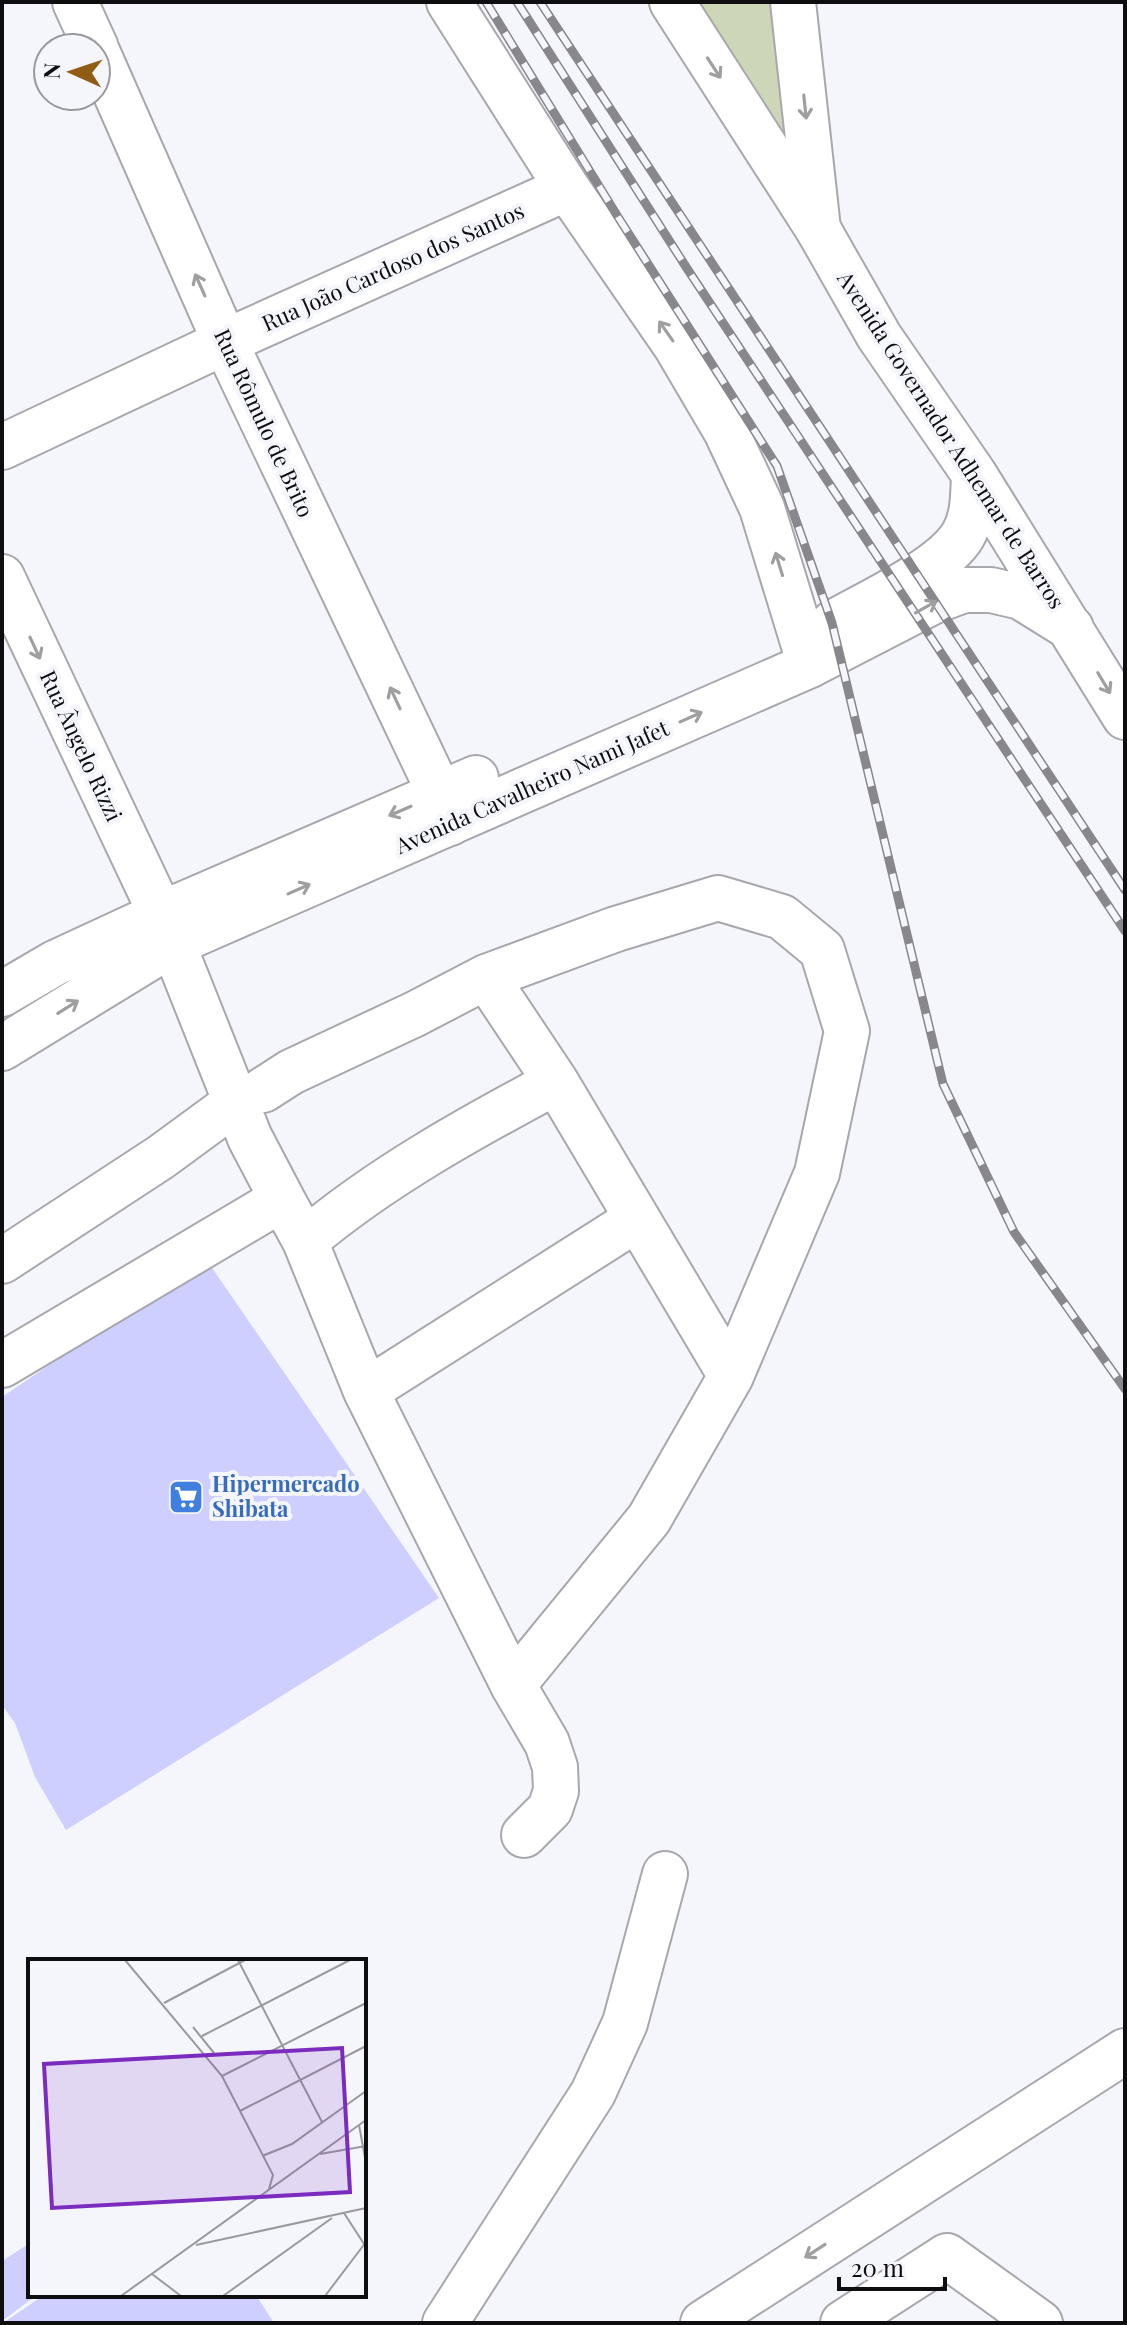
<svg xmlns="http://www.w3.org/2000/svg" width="1127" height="2325" font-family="'Playfair Display',serif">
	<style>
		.green { fill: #cdd7b7 }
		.building { fill: #ceceff }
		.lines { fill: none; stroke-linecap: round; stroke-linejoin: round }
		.minor-casing { stroke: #a7a7ad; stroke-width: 48 }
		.major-casing { stroke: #a7a7ad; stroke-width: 48 }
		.minor { stroke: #fff; stroke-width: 44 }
		.major { stroke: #fff; stroke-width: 44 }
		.rail-casing { stroke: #87878c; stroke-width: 9 }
		.rail { stroke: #f5f5fc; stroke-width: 6; stroke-dasharray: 18; stroke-linecap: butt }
		.oneway { stroke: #9f9f9f }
		.labels { text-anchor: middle; stroke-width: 8; stroke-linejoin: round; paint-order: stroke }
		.street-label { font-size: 22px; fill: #0e0e10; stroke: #f5f5fc }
		.shop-label { font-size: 22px; font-weight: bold; fill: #366cbe; stroke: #f5f5fc; text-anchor: start }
		.inset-road { fill: none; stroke: #99999e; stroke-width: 2 }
		.view { fill: #7b2cbf; fill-opacity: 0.15; stroke: #7b2cbf; stroke-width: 4 }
		.inset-edge { fill: none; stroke: #0e0e10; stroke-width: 4 }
	</style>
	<rect width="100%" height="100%" fill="#f5f5fc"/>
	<path class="green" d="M 699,2 L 778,2 L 788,138 Z"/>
	<path class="building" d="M 206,1259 L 439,1598 L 66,1830 L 35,1777 L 15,1723 L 2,1705 L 2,1397 Z
		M 30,2243 L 30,2295 L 37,2295 L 2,2321 L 2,2261 Z
		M 44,2295 L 256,2295 L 274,2323 L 3,2323 Z"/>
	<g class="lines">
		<g class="minor-casing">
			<path id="minor" d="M 75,2 L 96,48
				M 449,2 L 567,188 L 676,346 L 726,431 L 762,508 L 810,665
				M 793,2 L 818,229
				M 96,49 L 225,342 L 440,794 L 450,823
				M 2,447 L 225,342 L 567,188
				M 2,577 L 161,914 L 250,1138 L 282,1199 L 2,1365
				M 486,977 L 556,1082 L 731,1376
				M 263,1090 L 291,1072 L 415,1014 L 486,977 L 616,929 L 718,898 L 782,917 L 822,950 L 847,1031 L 817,1173 L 731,1376 L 649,1519 L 513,1685
				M 282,1199 L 305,1241 L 366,1391 L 513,1685 L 547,1743 L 555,1767 L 556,1791 L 550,1809 L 524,1835
				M 305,1241 C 379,1178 470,1128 556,1082
				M 2,1261 L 161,1157 L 236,1102
				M 366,1391 L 637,1219
				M 445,2323 L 593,2093 L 625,2023 L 665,1874
				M 703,2323 L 1125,2051
				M 843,2323 L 947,2256 L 1040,2323"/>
		</g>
		<g class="major-casing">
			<path id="major" d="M 672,2 L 818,229 L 879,336 L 974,474 L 1125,717
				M 833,623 C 868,603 943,569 963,535 C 974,516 973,495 974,474
				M 2,994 L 55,963 L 161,914 L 476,778
				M 2,1048 L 172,944 L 810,665 L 934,601 L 964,590 L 991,590 L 1021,597 L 1071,628"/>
		</g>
		<use href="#minor" class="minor"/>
		<use href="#major" class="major"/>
		<g class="rail-casing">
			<path id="rail" d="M 486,2 L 618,217 L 777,466 L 832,623 L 943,1084 L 1014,1232 L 1125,1389
				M 517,2 L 688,270 L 1125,931
				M 540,2 L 1125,890"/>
		</g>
		<use href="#rail" class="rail"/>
	</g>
	<defs><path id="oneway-shaft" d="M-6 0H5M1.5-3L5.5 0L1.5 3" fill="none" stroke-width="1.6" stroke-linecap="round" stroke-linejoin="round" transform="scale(2)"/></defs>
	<g class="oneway">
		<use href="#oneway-shaft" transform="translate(714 68) rotate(57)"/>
		<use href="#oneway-shaft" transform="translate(805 107) rotate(84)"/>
		<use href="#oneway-shaft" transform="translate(200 285) rotate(-114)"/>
		<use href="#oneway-shaft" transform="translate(666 331) rotate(-125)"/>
		<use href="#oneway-shaft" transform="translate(779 564) rotate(-107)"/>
		<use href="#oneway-shaft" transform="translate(926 607) rotate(-29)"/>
		<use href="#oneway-shaft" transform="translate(35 648) rotate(65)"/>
		<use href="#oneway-shaft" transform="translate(1104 683) rotate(59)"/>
		<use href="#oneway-shaft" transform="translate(395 698) rotate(-115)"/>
		<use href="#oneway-shaft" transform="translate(691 717) rotate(-24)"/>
		<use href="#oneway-shaft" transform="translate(400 811) rotate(157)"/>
		<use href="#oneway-shaft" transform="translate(299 889) rotate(-24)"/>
		<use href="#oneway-shaft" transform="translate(68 1007) rotate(-32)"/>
		<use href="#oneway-shaft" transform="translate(815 2251) rotate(147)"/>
	</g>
	<defs>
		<g id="supermarket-square" transform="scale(1.8)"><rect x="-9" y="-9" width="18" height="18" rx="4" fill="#3f7fe0" stroke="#f5f5fc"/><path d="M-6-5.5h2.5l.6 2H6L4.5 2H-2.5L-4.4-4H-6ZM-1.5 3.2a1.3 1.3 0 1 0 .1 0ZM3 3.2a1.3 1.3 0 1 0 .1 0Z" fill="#fff"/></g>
	</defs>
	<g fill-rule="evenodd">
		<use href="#supermarket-square" x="186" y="1497"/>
	</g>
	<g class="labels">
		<g class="street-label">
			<text transform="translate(393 267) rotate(-24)" y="8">Rua João Cardoso dos Santos</text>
			<text transform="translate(264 423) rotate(65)" y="8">Rua Rômulo de Brito</text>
			<text transform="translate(951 440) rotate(57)" y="8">Avenida Governador Adhemar de Barros</text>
			<text transform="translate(81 746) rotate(65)" y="8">Rua Ângelo Rizzi</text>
			<text transform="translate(532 787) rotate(-24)" y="8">Avenida Cavalheiro Nami Jafet</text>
		</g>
		<g class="shop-label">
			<text x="212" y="1492">Hipermercado<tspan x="212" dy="25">Shibata</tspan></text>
		</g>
	</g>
	<g transform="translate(28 1959)">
		<rect width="338" height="338" fill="#f5f5fc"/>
		<path class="inset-road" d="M 97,1 L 194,117 L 245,216 L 241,230M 210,1 L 294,163M 136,44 L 217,1M 165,68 L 186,94M 174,77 L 322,1M 194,117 L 338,44M 212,152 L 338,87M 331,166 L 338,204M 292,195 L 338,187M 234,197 L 264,185 L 338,132M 316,254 L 336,285M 168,286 L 338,249M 124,315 L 153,337M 93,337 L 338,161M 195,337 L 304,259M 297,337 L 338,283"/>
		<path class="view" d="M 314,89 L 322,233 L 24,249 L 16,105 Z"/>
		<rect width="338" height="338" class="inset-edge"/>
	</g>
	<rect width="1127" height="2325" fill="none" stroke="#0e0e10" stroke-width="8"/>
	<g transform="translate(72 72) rotate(273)"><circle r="38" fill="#f5f5fc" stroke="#99999e" stroke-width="2"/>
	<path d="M0-6L14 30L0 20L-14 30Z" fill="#935c14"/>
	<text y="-12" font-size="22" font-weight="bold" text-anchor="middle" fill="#0e0e10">N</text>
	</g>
	<path d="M839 2277v12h106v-12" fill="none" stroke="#0e0e10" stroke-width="4"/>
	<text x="851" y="2277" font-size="24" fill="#0e0e10" stroke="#f5f5fc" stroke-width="6" paint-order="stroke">20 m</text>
</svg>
